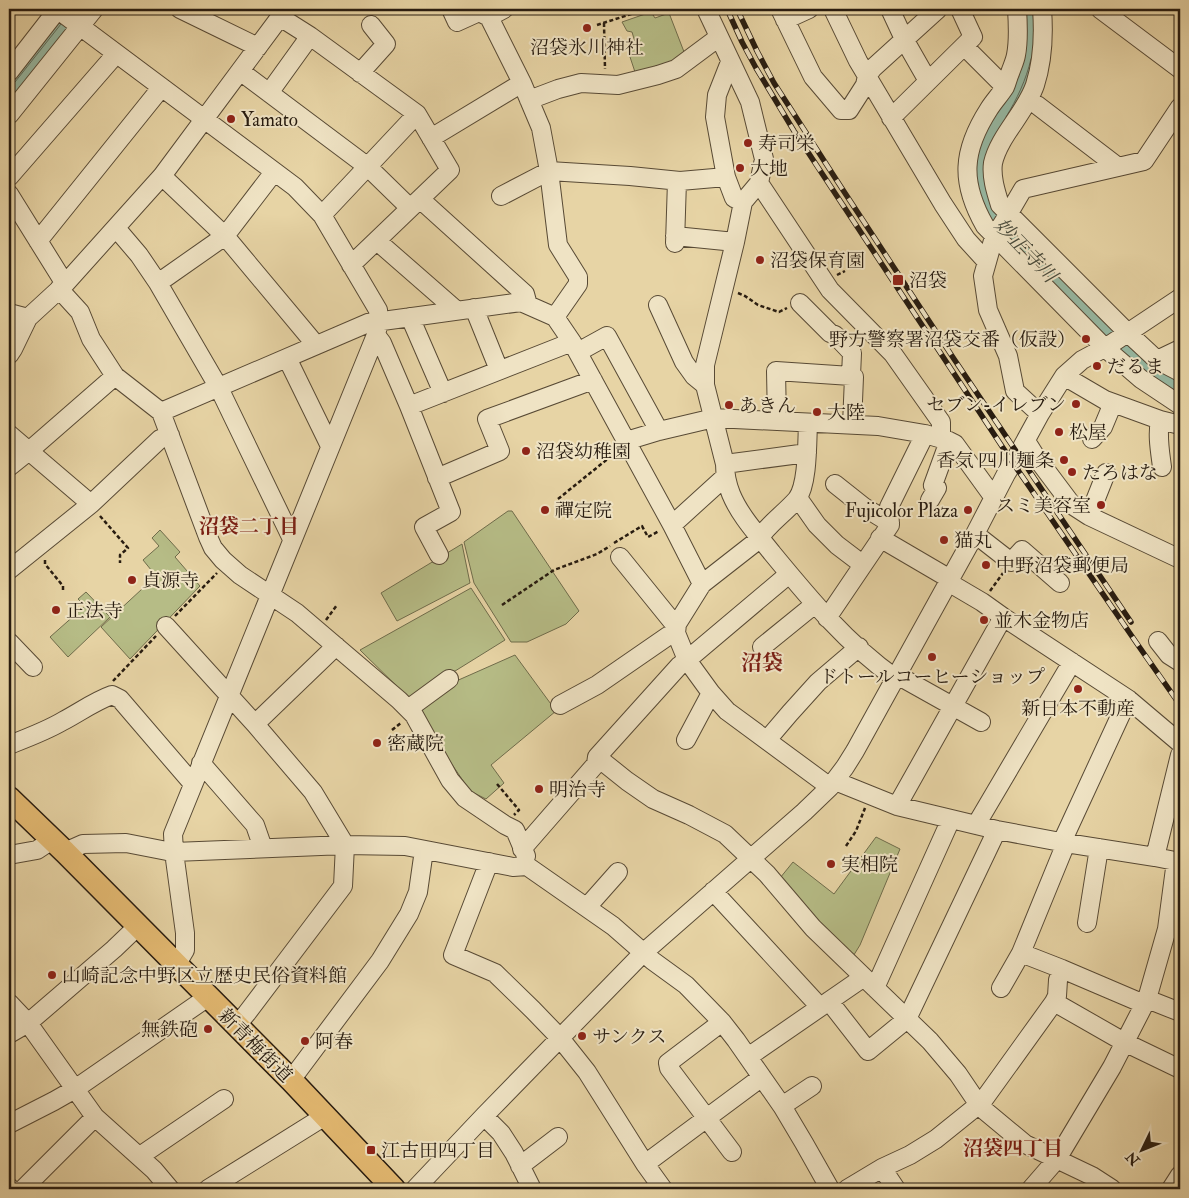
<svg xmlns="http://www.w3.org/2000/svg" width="1189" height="1198" font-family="'IM FELL Double Pica','Noto Serif JP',serif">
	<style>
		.green { fill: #b6bc86; stroke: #6f6c4b }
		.water { fill: #97b9a3; stroke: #6b7a68 }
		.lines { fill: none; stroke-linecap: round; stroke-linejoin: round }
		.shore { stroke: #606a5a; stroke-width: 1 }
		.minor-casing { stroke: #584a35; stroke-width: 20 }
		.major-casing { stroke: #281c10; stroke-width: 25 }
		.path { stroke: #281c10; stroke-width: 2.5; stroke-dasharray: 4 2.5; stroke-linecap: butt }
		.minor { stroke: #efe3c4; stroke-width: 18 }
		.major { stroke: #e4ba72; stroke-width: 22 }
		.rail-casing { stroke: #281c10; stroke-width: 5.5 }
		.rail { stroke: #efe3c4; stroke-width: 4; stroke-dasharray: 11; stroke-linecap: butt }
		.poi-dot { fill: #8f2418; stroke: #efe3c4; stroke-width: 2 }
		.labels { text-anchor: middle; stroke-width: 4; stroke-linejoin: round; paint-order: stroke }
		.poi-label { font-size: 19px; fill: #281c10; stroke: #efe3c4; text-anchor: start }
		.street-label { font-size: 19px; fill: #281c10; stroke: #efe3c4 }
		.water-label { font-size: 20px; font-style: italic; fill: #494b3c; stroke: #efe3c4 }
		.neighbourhood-label { font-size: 20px; font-weight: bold; fill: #7a1f14; stroke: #efe3c4 }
		.quarter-label { font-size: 21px; font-weight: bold; fill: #7a1f14; stroke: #efe3c4 }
	</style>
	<rect width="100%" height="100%" fill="#e7d4a5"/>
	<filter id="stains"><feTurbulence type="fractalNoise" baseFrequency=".004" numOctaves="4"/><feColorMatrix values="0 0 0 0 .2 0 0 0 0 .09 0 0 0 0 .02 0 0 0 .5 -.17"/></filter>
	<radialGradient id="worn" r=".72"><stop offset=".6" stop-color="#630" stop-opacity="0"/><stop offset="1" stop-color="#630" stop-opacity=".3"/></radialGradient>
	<path class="green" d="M 651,12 L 655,18 L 669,13 L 686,57 L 637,78 L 627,48 L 635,42 L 632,32 L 627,31 L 622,22 Z
		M 508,511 L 512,511 L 579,611 L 566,624 L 527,642 L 511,642 L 474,583 L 464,542 Z
		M 160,530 L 180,552 L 175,557 L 200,586 L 130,659 L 101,627 L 156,576 L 143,560 L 159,546 L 152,538 Z
		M 462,544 L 470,583 L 397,621 L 381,593 Z
		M 471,588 L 505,640 L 410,699 L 360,650 Z
		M 86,592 L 110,617 L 68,657 L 50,637 L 85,606 L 78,599 Z
		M 515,655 L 556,711 L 491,765 L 504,783 L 486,799 L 470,791 L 415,710 L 454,682 Z
		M 876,837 L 900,849 L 860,945 L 852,958 L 827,934 L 780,878 L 793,862 L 834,894 Z"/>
	<path class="water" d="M 66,9 L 87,9 L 9,109 L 9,82 Z
		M 1020,9 L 1038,9 L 1037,56 L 990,184 L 1180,379 L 1180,399 L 1151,382 L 986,223 L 971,163 L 992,114 Z"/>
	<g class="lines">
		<path class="shore" d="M 9,84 L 15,82 L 61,24
			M 1006,117 C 1017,99 1026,80 1031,59"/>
		<g class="minor-casing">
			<path id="minor" d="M 57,9 L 295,187 L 322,215 L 378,310 L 379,321 L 376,335 L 173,834 L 174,852 L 185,933 L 185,950 L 176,965
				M 180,9 L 258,47
				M 451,9 L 457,22 L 479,12 L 489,17 L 522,83 L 541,128 L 549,171 L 558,245 L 578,277 L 578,284 L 555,317
				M 706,9 L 750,102 L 764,159 L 759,183 L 743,202 L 735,242 L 705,365 L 705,385 L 725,464 C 725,474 727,484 731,494 C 740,516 758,535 772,553 C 809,598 847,644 895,678
				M 780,9 L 813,77 L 841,110 L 849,110 L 865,85 L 867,76 L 873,68 L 938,9
				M 833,9 L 858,61 L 943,204 L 966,239 L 987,262
				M 890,9 L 904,39 L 928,81
				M 1017,9 C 1018,24 1019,40 1016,55 C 1015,61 1012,67 1010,73 C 1008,77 1007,83 1005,87 C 1000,95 994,101 989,109 C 962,151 960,182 985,226 L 1105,348 L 1141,379 L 1180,405
				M 1042,9 C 1044,35 1043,60 1035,85 C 1026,112 999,136 993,163 C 991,177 996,192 1000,205 L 1128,333 L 1157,360 L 1180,372
				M 1100,9 L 1180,69
				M 280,17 L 310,36 L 417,114 L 450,170 L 351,265
				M 489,17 L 504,9
				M 785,20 L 809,9
				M 964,46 L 1005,87
				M 240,71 L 368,167 L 410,208
				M 9,72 L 58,9
				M 360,73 L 386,44 L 371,25
				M 269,93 L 310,36
				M 529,100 L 558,89 L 581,83 L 618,85 L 658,75 L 676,69 L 719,37
				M 1037,105 L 1118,167
				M 9,115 L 94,9
				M 891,118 L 973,37 L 960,9
				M 431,138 L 522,83
				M 162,176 L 225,236 L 316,345
				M 9,177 L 116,54
				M 726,177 L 715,117 L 717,95 L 730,62
				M 759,183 L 830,290 L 893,354 L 941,422 L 941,439
				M 9,194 L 65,284
				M 501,196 L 549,171 L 630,176 L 680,181 L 726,177 L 734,198 L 743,202
				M 420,199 L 525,294 L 528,305
				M 322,215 L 417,114
				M 116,228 L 139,255 L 158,283 L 219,388 L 292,539
				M 675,236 L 735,242
				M 38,241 L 161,88
				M 377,241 L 456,310
				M 675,243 L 677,181
				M 158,283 L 225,236 L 274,172
				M 59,289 L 80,312 L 91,339 L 115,376 L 161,412 L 208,537 L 213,548 L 223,560 L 240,575 L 297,613 L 399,700 L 414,715 L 450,780 L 465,798 L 505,825 L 515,830 L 526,856
				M 800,303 L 830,333 L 835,335 L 852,353 L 851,376
				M 658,305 L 684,362 L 694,376 L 705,385
				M 474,308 L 499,370
				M 9,313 L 28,318
				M 410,317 L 443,393
				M 376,335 L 382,343 L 409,406 L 451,512 L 424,527 L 439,555
				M 578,352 L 607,336 L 659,431
				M 9,355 L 13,349 L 28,318 L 65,284 L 162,176 L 286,9
				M 287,358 L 330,446
				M 1157,360 L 1180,349
				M 1064,376 L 1105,400 L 1160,420 L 1180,425
				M 409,406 L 572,342
				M 161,412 L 368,323 L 521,302 L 555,317 L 572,342 L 672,525 L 702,584 L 677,624 L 676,633 L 687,660 L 679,666 L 597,757 L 596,764 L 522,849
				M 1040,414 L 1015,391 L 1008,356 L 988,310 L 983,276 L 994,237 L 1006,218 L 1023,189 L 1144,161 L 1180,107
				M 1160,420 C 1157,436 1160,451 1162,467
				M 777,421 L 776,371 L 851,376 L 854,377 L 852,425
				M 9,434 L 91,504
				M 1092,439 L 1103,427 L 1113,403
				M 626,441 L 659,431 L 714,418 L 878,426 L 925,434 L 949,441 L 955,444 L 994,498
				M 1026,441 L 1036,457 L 1072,505 L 1089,516 L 1180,559
				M 725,464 L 807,453
				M 9,467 L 29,451 L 115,376
				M 437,478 L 500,451 L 487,419 L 593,380
				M 835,484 L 864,507 L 890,523
				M 798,498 L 817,525 L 837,545 L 862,564
				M 930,500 L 937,488 L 933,485 L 949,441
				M 1089,516 L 1106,473
				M 672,525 L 726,476
				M 975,534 L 1011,562 L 1022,550 L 1060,583
				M 880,538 L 950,579
				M 620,557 L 671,620 L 677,624
				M 9,570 L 91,504 L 160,439 L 170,435
				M 789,574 L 687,660 L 711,693 L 727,711 L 830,787
				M 948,582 L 982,602 L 1003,617 L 1128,699 L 1180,743
				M 702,584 L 757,541 C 768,524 784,514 797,499 C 808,484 807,443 808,423
				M 827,618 L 890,525 L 889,507 L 925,434
				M 166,626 L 255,724 L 313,792 L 345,845 L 343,886 L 247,1013 L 236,1026
				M 1158,641 L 1169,655 L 1180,662
				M 9,642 L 33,667
				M 762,647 L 815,604
				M 897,675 L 981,722
				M 560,705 L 597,685 L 668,636 L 676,633
				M 408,709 L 449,679
				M 255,724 L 336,646
				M 686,740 L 711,693
				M 767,740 L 790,713 L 818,682 L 859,647
				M 9,745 C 27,738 46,731 63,721 C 80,712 95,701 112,695 L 120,699 L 193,784
				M 597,757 L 627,781 L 653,799 L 689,815 L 725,834 L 767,874 L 813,928 L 930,1041 L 958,1074 L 979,1105 L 984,1110 L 1025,1144 L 1092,1176 L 1112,1189
				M 201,763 L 255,825 L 263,848
				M 835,781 L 897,806 L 997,830 L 1066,843 L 1155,857 L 1180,862
				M 897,806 L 1003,617
				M 976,825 L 1072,662
				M 1062,842 L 1128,699
				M 1066,843 L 1021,953 L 1062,969 L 1144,1004
				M 65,852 L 83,844 L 126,843 L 167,851 L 174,852 L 345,845 L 405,846 L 513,867 L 527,866 L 613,926 L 653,961 L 686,985 L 722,1022 L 736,1040 L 782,1106 L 804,1143 L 830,1189
				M 9,855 L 37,850 L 52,840
				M 1155,857 L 1180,755
				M 489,862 L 453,955 L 495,973 L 533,1010 L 560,1038 L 587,1072 L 645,1164 L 663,1189
				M 713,891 L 820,1007
				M 587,907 L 618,872
				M 1087,923 L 1099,848
				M 875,988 L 951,819
				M 1001,988 L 1021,953
				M 1147,999 L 1180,1012
				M 829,1001 L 868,1051 L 907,1019 L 997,830
				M 1054,1002 L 1124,1042 L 1180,1069
				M 9,1003 L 28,1023 L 75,1089 L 95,1117 L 154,1170 L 170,1189
				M 722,1022 L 668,1063 L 669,1068 L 732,1152
				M 9,1034 L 28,1023 L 114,949 L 138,926
				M 748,1057 L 864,977
				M 291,1080 L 380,961 L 409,914 L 418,892 L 424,850
				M 782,1106 L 812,1086
				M 484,1116 L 501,1133 L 514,1153 L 532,1189
				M 9,1124 L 54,1101 L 75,1089 L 208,997
				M 140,1156 L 224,1099
				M 645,1164 L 762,1077
				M 520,1166 L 558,1137
				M 882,1168 L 896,1189
				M 9,1187 L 11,1189
				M 23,1189 L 95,1117
				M 208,1189 L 325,1116
				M 415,1189 L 484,1116 L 643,953 L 804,812 L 830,787 L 845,767 L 855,751 L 975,534 L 1006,474 L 1016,458 L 1040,414 L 1064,376 L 1082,360 L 1108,346 L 1180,298
				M 847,1189 L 882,1168 L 910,1155 L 936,1139 L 982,1102 L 1054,1002 L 1057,996 L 1058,980 L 1062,969
				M 1031,1189 L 1057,1159 L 1112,1067 L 1147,999 L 1167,929 L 1176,861
				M 1171,1189 L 1180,1175"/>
		</g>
		<g class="major-casing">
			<path id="major" d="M 9,798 L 65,852 L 291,1080 L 394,1189"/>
		</g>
		<path class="path" d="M 604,23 L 605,69
			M 597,25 L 647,9
			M 837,275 L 845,271
			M 738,293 L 745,296 L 758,305 L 779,312 L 787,308
			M 558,499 L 615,453
			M 100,516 L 128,548 L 120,555 L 120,563
			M 614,543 L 642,526 L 648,537 L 659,531
			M 45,560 L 45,564 L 63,586 L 63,592
			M 990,591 L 1003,573
			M 502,605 L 554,570 L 597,554 L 610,546
			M 175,616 L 217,573
			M 326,620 L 337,605
			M 113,681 L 156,636
			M 392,730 L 402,722
			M 497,784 L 519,810 L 514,815
			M 846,846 L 856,831 L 865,808"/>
		<use href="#minor" class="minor"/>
		<use href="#major" class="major"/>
		<g class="rail-casing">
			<path id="rail" d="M 727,9 L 742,42 L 756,68 L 794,131 L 1013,463 L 1140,648 L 1180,705
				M 737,9 L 757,51 L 774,83 L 841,187 L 954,359 L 1131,622"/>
		</g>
		<use href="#rail" class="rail"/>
	</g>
	<g class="poi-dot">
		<circle cx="587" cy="28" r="5"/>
		<circle cx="231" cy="119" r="5"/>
		<circle cx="748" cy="143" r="5"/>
		<circle cx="740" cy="168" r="5"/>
		<circle cx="760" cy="260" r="5"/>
		<rect x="892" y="274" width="12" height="12" rx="2.5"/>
		<circle cx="1086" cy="339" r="5"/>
		<circle cx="1097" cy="366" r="5"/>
		<circle cx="1076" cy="404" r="5"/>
		<circle cx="729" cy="405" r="5"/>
		<circle cx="817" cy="412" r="5"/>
		<circle cx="1059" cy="432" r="5"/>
		<circle cx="526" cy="451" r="5"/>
		<circle cx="1064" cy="460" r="5"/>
		<circle cx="1072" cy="472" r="5"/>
		<circle cx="1101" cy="505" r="5"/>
		<circle cx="545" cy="510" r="5"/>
		<circle cx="968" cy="510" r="5"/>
		<circle cx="944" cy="540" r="5"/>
		<circle cx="986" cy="565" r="5"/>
		<circle cx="132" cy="580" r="5"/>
		<circle cx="56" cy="610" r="5"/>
		<circle cx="984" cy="620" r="5"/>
		<circle cx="932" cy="657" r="5"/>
		<circle cx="1078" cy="689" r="5"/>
		<circle cx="377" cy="743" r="5"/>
		<circle cx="539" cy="789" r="5"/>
		<circle cx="831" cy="864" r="5"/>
		<circle cx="52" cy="975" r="5"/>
		<circle cx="208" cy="1029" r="5"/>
		<circle cx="582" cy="1036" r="5"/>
		<circle cx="305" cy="1041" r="5"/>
		<rect x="366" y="1145" width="10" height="10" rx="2.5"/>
	</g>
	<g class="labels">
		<g class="poi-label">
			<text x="587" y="54" text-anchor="middle">沼袋氷川神社</text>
			<text x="241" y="126">Yamato</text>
			<text x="758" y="150">寿司栄</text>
			<text x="750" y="175">大地</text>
			<text x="770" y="267">沼袋保育園</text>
			<text x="909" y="287">沼袋</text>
			<text x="1076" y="346" text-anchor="end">野方警察署沼袋交番（仮設）</text>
			<text x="1107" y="373">だるま</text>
			<text x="1066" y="411" text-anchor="end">セブン-イレブン</text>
			<text x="739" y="412">あきん</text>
			<text x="827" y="419">大陸</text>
			<text x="1069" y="439">松屋</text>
			<text x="536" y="458">沼袋幼稚園</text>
			<text x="1054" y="467" text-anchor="end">香気 四川麺条</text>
			<text x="1082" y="479">たろはな</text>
			<text x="1091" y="512" text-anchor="end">スミ美容室</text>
			<text x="555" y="517">禪定院</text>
			<text x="958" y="517" text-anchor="end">Fujicolor Plaza</text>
			<text x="954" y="547">猫丸</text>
			<text x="996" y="572">中野沼袋郵便局</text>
			<text x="142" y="587">貞源寺</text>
			<text x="66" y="617">正法寺</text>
			<text x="994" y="627">並木金物店</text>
			<text x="932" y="683" text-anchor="middle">ドトールコーヒーショップ</text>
			<text x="1078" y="715" text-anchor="middle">新日本不動産</text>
			<text x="387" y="750">密蔵院</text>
			<text x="549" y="796">明治寺</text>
			<text x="841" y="871">実相院</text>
			<text x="62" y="982">山崎記念中野区立歴史民俗資料館</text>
			<text x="198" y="1036" text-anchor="end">無鉄砲</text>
			<text x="592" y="1043">サンクス</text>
			<text x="315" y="1048">阿春</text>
			<text x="381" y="1157">江古田四丁目</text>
		</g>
		<g class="street-label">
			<text transform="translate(256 1045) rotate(45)" y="7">新青梅街道</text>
		</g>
		<g class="water-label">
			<text transform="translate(1026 250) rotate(46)" y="7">妙正寺川</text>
		</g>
		<g class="neighbourhood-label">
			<text x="249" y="533">沼袋二丁目</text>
			<text x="1013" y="1155">沼袋四丁目</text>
		</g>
		<g class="quarter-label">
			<text x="762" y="670">沼袋</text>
		</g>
	</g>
	<rect width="1189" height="1198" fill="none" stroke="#e7d4a5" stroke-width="30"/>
	<rect x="10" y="10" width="1169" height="1178" fill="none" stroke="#281c10" stroke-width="2.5"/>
	<rect x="15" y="15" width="1159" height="1168" fill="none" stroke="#281c10"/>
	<g transform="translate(1142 1150) rotate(227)" stroke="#efe3c4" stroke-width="4" paint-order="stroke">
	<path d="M0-4L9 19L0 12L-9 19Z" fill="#281c10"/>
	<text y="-8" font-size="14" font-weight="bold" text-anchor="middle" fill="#281c10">N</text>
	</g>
	<rect width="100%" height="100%" filter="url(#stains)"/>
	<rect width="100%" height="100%" fill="url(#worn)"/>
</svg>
